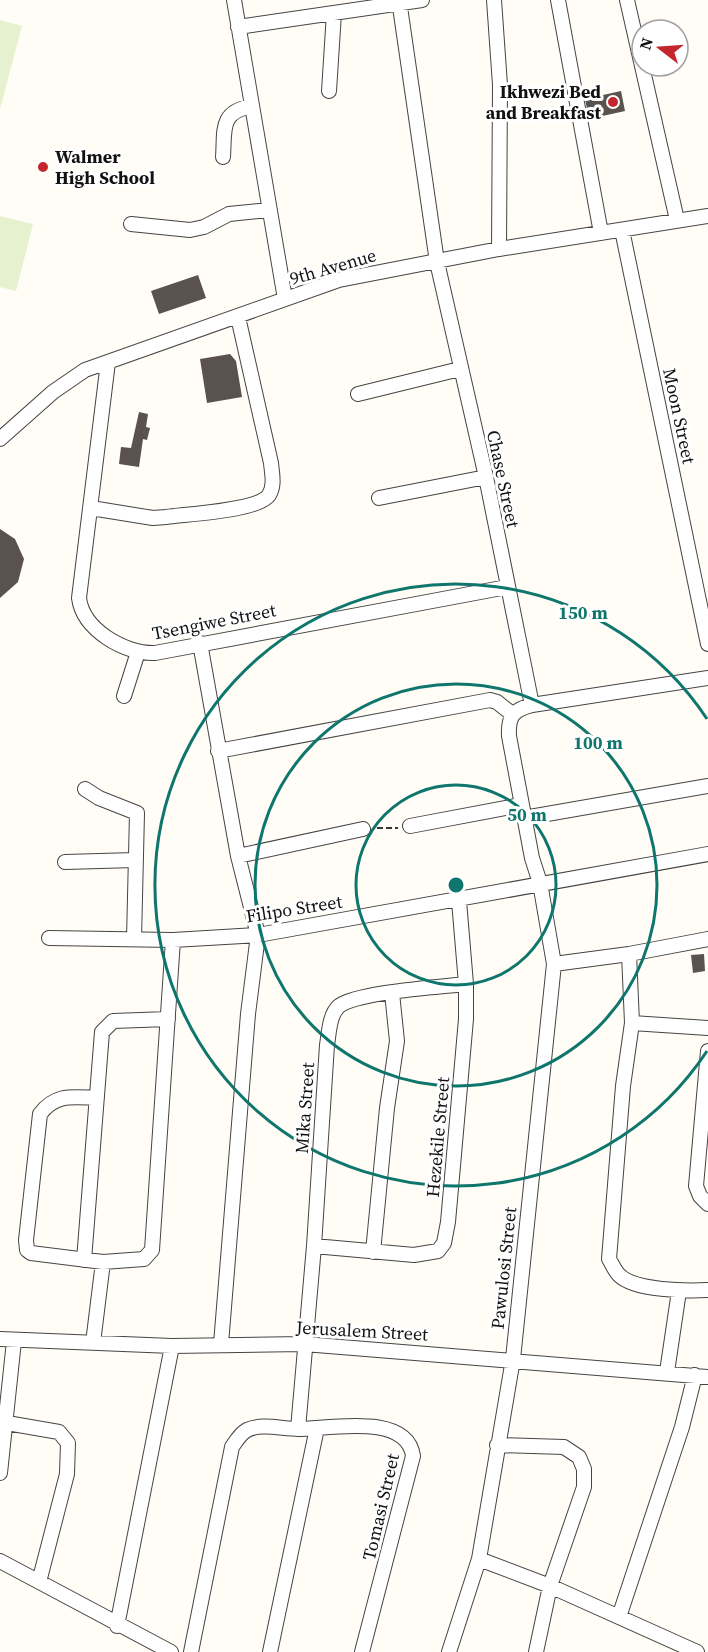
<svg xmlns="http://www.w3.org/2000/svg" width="708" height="1652" font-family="'Source Serif 4',serif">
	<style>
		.pitch { fill: #e6f2cf }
		.building { fill: #5a524d }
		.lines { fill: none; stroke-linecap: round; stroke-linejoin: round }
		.minor-casing { stroke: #444; stroke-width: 16 }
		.path { stroke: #333; stroke-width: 2; stroke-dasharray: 6 3; stroke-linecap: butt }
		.minor { stroke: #fff; stroke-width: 14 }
		.ring { fill: none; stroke: #0f766e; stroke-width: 3 }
		.poi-dot { fill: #c4262e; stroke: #fff; stroke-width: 2 }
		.labels { text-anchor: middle; stroke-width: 6; stroke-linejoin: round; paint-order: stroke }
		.poi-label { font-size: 18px; font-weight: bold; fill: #111; stroke: #fff; text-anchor: end }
		.street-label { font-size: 18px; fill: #111; stroke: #fff }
		.centre { fill: #0f766e; stroke: #fff; stroke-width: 3 }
		.ring-label { font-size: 18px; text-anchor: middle; font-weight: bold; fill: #0f766e; stroke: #fff; stroke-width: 6; stroke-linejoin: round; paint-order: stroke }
	</style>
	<rect width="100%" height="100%" fill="#fffdf5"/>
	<path class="pitch" d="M 0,20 L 22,26 L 0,109 Z
		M 0,216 L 33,224 L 16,291 L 0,287 Z"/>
	<path class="building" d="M 621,91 L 625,111 L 589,119 L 585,99 Z
		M 198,275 L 206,298 L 159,314 L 151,291 Z
		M 230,354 L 236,361 L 242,397 L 207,403 L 200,359 Z
		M 139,412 L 148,414 L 146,427 L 150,428 L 147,440 L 143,439 L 139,467 L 119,464 L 121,447 L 131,448 Z
		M 0,529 L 15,539 L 24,559 L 18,582 L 0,598 Z
		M 704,954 L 705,971 L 693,973 L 691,955 Z"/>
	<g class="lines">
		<g class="minor-casing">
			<path id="minor" d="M 234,0 L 285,299
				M 399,0 L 437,262 L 486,477 L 532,705
				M 494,0 L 500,85 L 499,249
				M 558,0 L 601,233
				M 627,0 L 677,220
				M 238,27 L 422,0
				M 329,91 L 334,13
				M 223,157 C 225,130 219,112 252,106
				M 131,224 L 190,230 L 204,227 L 229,214 L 269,210
				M 622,230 L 708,644
				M 108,362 L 79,598 C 83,630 125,654 155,653 L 507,587
				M 358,394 L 460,369
				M 0,439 L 53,392 L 85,370 L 339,280 L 499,249 L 708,216
				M 379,498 L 486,477
				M 91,508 L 153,518 L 166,517 C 187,514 258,511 269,495 C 275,485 272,474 271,463 L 238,317
				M 200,643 L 238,856 L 258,935 L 248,1014 L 221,1344
				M 124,696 L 138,652
				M 218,751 L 490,700 L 497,702 L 512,714
				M 85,789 L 99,798 L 137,813 L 134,939
				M 524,818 L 708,786
				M 410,826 L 521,805
				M 238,856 L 363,829
				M 65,862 L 135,860
				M 49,938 L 173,940 L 258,935 L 708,854
				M 629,954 L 632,1023 L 623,1086 L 609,1259 C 612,1264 615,1271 619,1275 C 635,1291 687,1291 708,1290
				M 554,964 L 629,954 L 708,939
				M 632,1023 L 708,1028
				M 708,1051 L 696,1186 L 700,1196 L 708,1204
				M 97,1098 C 73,1097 56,1093 40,1114 L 26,1240 L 27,1250 L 31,1253 L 103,1262 L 144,1259 L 152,1250 L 173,940
				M 314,1246 L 414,1255 L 438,1251 L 444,1243 L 448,1222 L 466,1019 L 466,984 L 459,901
				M 373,1252 L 387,1108 L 397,1041 L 392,993
				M 84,1260 L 102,1032 L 113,1021 L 168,1019
				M 0,1339 L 172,1346 L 304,1344 L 708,1377
				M 93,1343 L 103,1262
				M 667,1372 L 679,1291
				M 7,1423 L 59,1432 L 68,1443 L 67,1474 L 39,1582
				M 298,1429 L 314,1246 L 327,1045 C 329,1034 329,1015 339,1006 C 357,992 440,987 466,984
				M 497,1445 L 564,1447 L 579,1457 L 584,1469 L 584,1487 L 550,1586 L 536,1652
				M 0,1473 L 14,1341
				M 479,1559 L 550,1586 L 697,1652
				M 0,1561 L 171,1652
				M 619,1617 L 682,1427 L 695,1375
				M 117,1626 L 172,1346
				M 191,1652 L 232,1447 C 236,1441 240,1434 247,1430 C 261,1423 283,1429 298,1429 C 328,1429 407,1412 413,1456 L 362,1652
				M 270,1652 L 317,1428
				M 449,1652 L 479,1559 L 513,1359 L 554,964 L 540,883 L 532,858 L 509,736 C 508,716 513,710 532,705 L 708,678"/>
		</g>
		<path class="path" d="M 377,828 L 398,828"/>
		<use href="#minor" class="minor"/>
	</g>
	<g class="ring">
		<circle cx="456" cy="885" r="100"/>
		<circle cx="456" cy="885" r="201"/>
		<path d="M707 1051A301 301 0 1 1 707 719"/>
	</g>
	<g class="poi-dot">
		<circle cx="613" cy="102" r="6"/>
		<circle cx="43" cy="167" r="6"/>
	</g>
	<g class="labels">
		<g class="poi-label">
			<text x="601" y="98">Ikhwezi Bed<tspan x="601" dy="21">and Breakfast</tspan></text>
			<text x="55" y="163" text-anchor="start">Walmer<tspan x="55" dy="21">High School</tspan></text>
		</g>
		<g class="street-label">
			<text transform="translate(333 267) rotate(-16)" y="6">9th Avenue</text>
			<text transform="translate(679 416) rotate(78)" y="6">Moon Street</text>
			<text transform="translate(503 479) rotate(78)" y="6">Chase Street</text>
			<text transform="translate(214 622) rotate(-11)" y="6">Tsengiwe Street</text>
			<text transform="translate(294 909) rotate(-9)" y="6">Filipo Street</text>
			<text transform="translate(305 1108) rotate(-86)" y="6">Mika Street</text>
			<text transform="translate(438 1137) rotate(-85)" y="6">Hezekile Street</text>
			<text transform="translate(504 1268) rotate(-84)" y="6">Pawulosi Street</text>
			<text transform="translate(362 1331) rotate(3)" y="6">Jerusalem Street</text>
			<text transform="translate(381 1507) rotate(-77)" y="6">Tomasi Street</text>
		</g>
	</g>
	<circle cx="456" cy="885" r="9" class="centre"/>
	<g class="ring-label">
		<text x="583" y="619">150 m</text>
		<text x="598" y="749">100 m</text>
		<text x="527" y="821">50 m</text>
	</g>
	<g transform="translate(660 48) rotate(287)"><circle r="28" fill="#ffffff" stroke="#a0a0a0" stroke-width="1.5"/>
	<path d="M0-4.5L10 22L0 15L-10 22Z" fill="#c4262e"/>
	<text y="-9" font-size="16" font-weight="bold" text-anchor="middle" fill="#111111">N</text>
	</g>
</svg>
